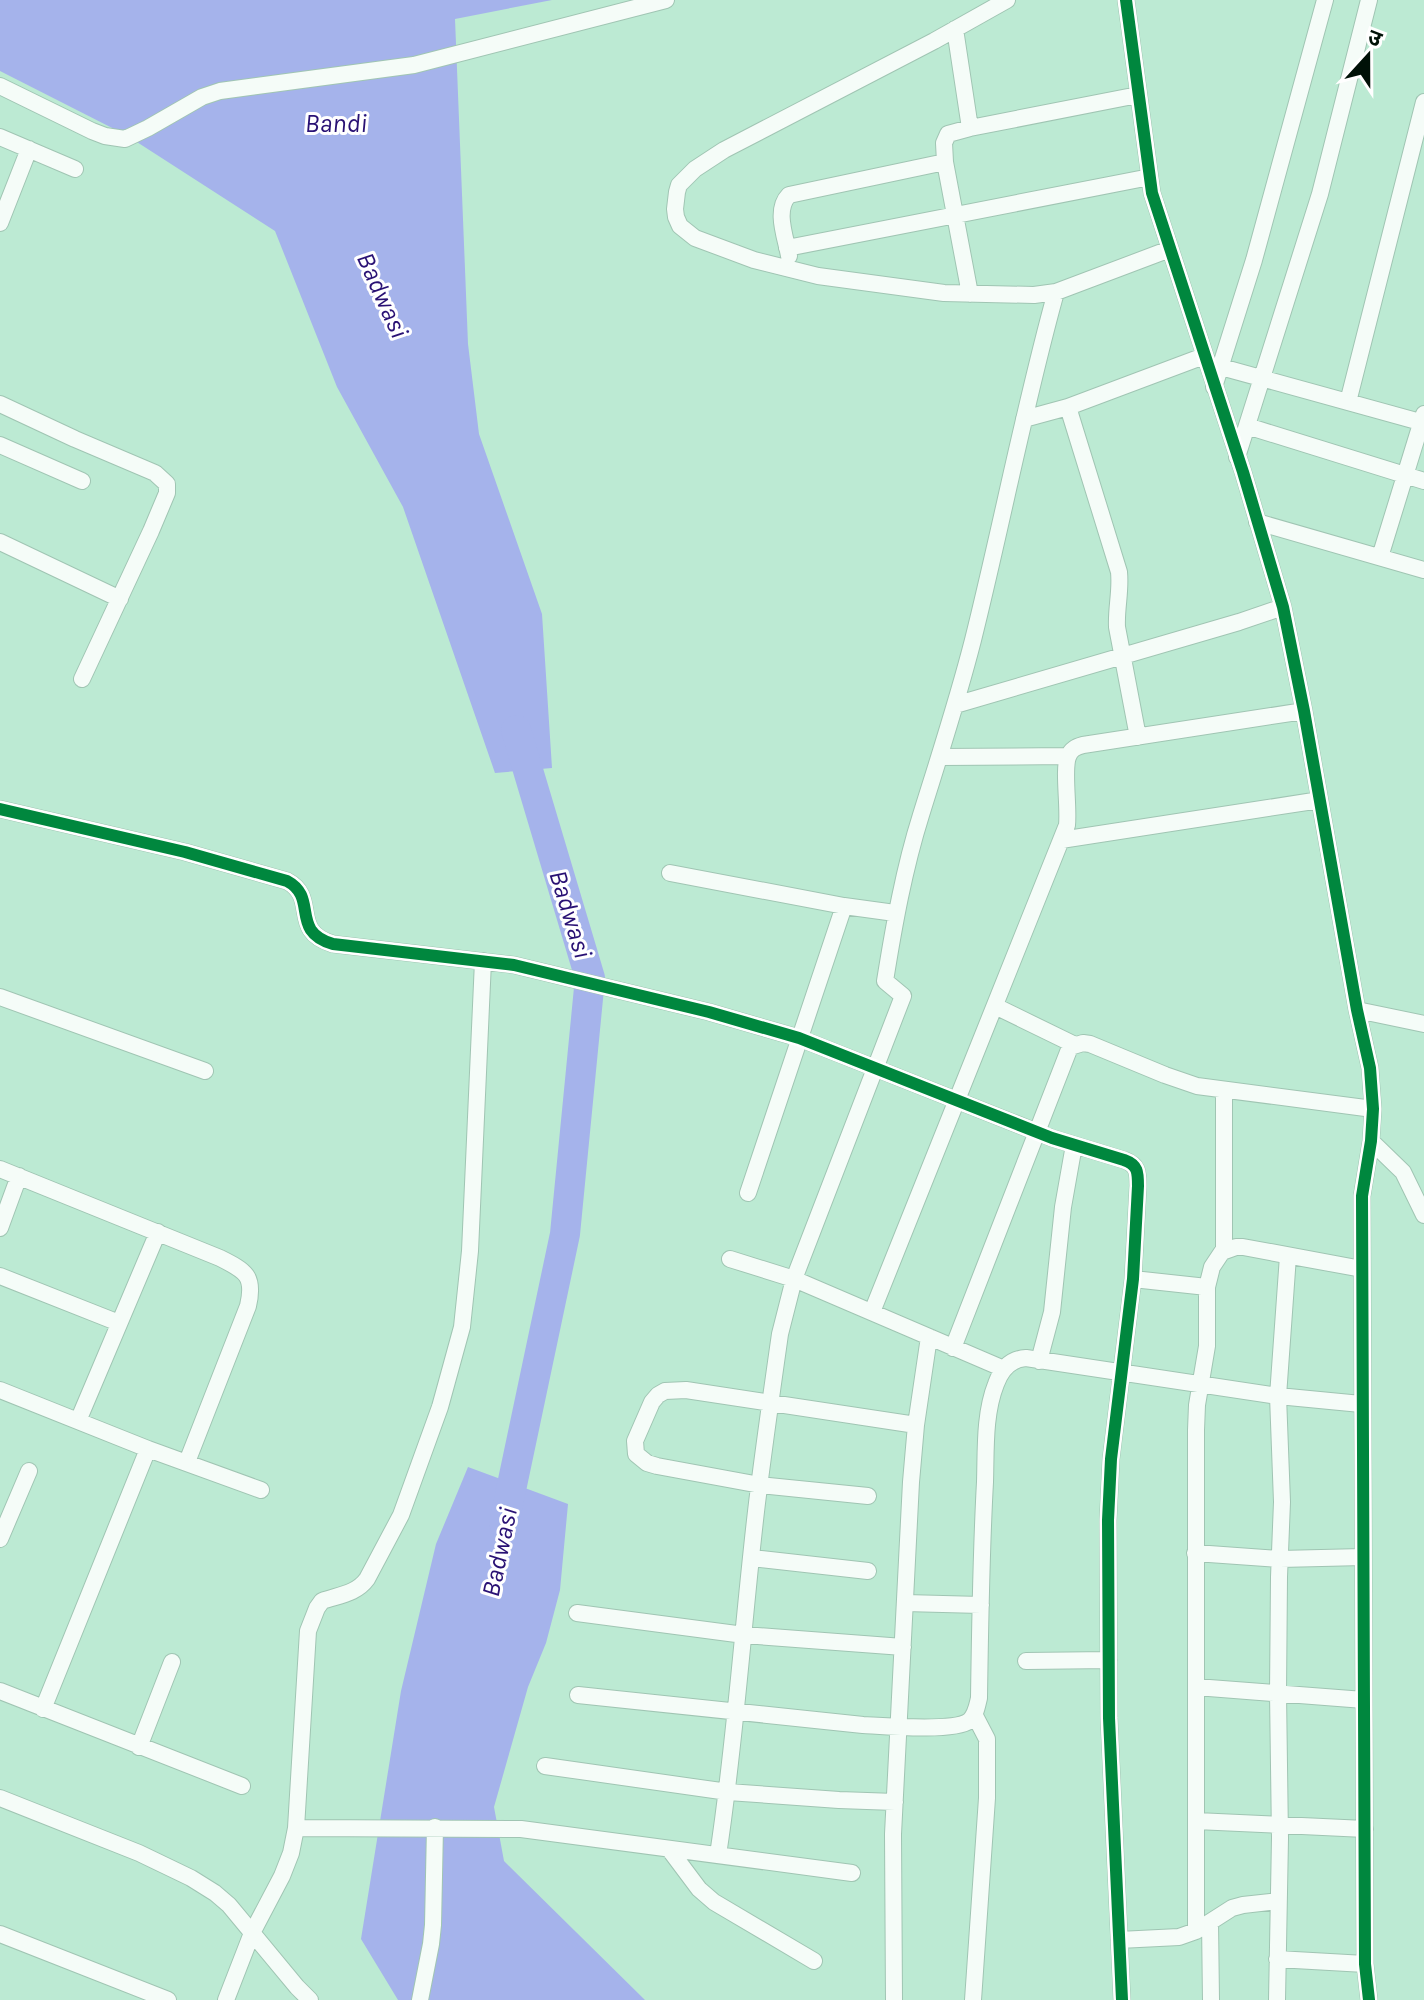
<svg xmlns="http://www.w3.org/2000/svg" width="1424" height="2000" font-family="Karla,'Noto Sans Devanagari',sans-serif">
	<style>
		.water { fill: #a5b3eb }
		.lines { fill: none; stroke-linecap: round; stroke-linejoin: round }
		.river { stroke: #a5b3eb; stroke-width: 30 }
		.minor-casing { stroke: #a0c5b3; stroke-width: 18 }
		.minor { stroke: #f5fcf8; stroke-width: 16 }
		.cycleway-casing { stroke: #fff; stroke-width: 17 }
		.cycleway { stroke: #00873e; stroke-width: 12 }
		.labels { text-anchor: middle; stroke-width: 6; stroke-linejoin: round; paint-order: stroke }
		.water-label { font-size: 26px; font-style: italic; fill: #291174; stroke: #fff }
	</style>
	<rect width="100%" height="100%" fill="#bcead3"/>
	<path class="water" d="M 0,0 L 552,0 L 455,19 L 468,344 L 479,434 L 542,614 L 552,768 L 495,773 L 403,507 L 337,387 L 275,231 L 126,135 L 0,71 Z
		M 468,1467 L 568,1504 L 560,1590 L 546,1643 L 528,1687 L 494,1807 L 504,1861 L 645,2000 L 398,2000 L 361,1939 L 401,1691 L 436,1544 Z"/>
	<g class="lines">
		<path class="river" d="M 504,1523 L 565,1234 L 590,978 L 516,730"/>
		<g class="minor-casing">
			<path id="minor" d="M 1007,0 L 934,41 L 724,150 L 695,169 L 679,185 L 677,192 L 675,209 L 676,217 L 680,226 L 695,238 L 754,260 L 818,276 L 944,293 L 1034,295 L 1056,292 L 1170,249
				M 1126,0 L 1152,193 L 1243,472 L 1283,607 L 1304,711 L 1357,1010 L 1370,1068 L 1373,1109 L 1371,1141 L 1362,1196 L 1365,1964 L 1369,2000
				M 955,29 L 970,128
				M 0,86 L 92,131 L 105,136 L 125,139 L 148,128 L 202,97 L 220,91 L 414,65 L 666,0
				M 0,137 L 75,169
				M 0,223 L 29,149
				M 787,248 L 1150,177
				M 789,256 C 786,238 774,210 789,195 L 945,162
				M 970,294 L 945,162 L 944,143 L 948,134 L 970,128 L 1138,95
				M 1221,367 L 1424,423
				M 1214,387 L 1254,260 L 1325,0
				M 1348,402 L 1424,102
				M 0,404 L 75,439 L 155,473 L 167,484 L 167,493 L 151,531 L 82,679
				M 1068,407 L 1119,572 C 1121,591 1116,608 1117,627 L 1138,737
				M 1024,419 L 1068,407 L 1204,356
				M 1247,426 L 1424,481
				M 0,445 L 82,481
				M 1237,457 L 1320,194 L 1369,0
				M 1257,522 L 1424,570
				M 0,542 L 120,599
				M 1380,557 L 1424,414
				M 955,705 L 1239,622 L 1283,607
				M 940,757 L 1068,756
				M 0,809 L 185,852 L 287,881 C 319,898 289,931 333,944 L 514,965 L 709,1012 L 799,1038 L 1052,1138 L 1124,1160 C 1138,1165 1138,1172 1138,1186 L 1133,1279 L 1111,1459 L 1108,1520 L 1109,1718 L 1122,2000
				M 1061,840 L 1320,800
				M 670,873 L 844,906 L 895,913
				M 0,997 L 205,1071
				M 995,1006 L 1075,1045
				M 1357,1010 L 1424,1024
				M 1371,1141 L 1403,1172 L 1424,1215
				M 0,1169 L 220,1258 C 246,1271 255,1276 248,1306 L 187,1462
				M 748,1193 L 844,906
				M 0,1228 L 19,1176
				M 1222,1252 L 1224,1249 L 1224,1090
				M 730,1259 L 794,1279 L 1004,1369
				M 0,1276 L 119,1323
				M 1133,1279 L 1207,1287
				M 872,1312 L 1067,825 C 1069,807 1063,770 1068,757 C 1071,749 1076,747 1083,745 L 1304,711
				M 953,1348 L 1070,1047 L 1083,1043 L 1090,1044 L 1165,1075 L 1197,1086 L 1373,1109
				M 1039,1361 L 1052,1312 L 1063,1207 L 1074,1145
				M 0,1390 L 148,1449 L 261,1490
				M 78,1421 L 158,1232
				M 868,1496 L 760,1485 L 657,1466 L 647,1463 L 636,1454 L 635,1441 L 652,1402 L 658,1395 L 665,1391 L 686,1390 L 916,1425
				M 0,1539 L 29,1471
				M 1195,1553 L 1280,1559 L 1363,1557
				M 752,1558 L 868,1571
				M 905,1603 L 981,1605
				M 577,1613 L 744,1635 L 903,1647
				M 1026,1661 L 1109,1660
				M 1196,1687 L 1364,1700
				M 0,1691 L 242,1786
				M 578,1695 L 863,1725 C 883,1726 954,1732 969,1721 C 976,1715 977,1706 979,1698 C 980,1626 981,1554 985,1482 C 986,1451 984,1414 996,1384 C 1001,1370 1010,1359 1026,1358 L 1278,1396 L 1361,1404
				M 43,1709 L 148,1449
				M 139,1747 L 172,1662
				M 545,1766 L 728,1792 L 839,1800 L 895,1802
				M 0,1798 L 139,1853 L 191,1878 L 215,1893 L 229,1905 L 297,1987 L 310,2000
				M 1196,1821 L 1365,1829
				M 296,1828 L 521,1829 L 852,1873
				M 669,1849 L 699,1889 L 714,1902 L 814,1961
				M 718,1855 C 736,1738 743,1620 757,1503 C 764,1446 772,1390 780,1334 L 794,1279 L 903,996 L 885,981 C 894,925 904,869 921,815 C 939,757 958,699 973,640 C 1002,524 1024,407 1056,292
				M 1210,1922 L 1211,2000
				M 1196,1931 L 1196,1430 L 1197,1405 L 1207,1346 L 1207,1287 L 1212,1267 L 1222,1252 L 1236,1247 L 1243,1247 L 1362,1269
				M 0,1934 L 168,2000
				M 1119,1940 L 1179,1937 L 1196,1931 L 1232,1908 L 1243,1905 L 1278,1901
				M 1277,1959 L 1365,1964
				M 226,2000 L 252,1933 L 282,1876 L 291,1853 L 296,1828 L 308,1631 L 317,1608 L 322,1601 C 339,1595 356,1594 367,1579 L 401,1515 L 440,1407 L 462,1327 L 470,1251 L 483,961
				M 420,2000 L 431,1944 L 433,1925 L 435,1827
				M 894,2000 L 893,1834 L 911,1482 L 916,1425 L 929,1337
				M 973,2000 L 987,1798 L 987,1739 L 974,1714
				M 1277,2000 L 1280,1838 L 1278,1693 L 1279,1577 L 1282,1502 L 1278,1396 L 1288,1256"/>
		</g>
		<use href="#minor" class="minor"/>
		<g class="cycleway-casing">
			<path id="cycleway" d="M 1126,0 L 1152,193 L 1243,472 L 1283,607 L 1304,711 L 1357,1010 L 1370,1068 L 1373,1109 L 1371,1141 L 1362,1196 L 1365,1964 L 1369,2000
				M 0,809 L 185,852 L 287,881 C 319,898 289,931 333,944 L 514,965 L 709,1012 L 799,1038 L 1052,1138 L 1124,1160 C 1138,1165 1138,1172 1138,1186 L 1133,1279 L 1111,1459 L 1108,1520 L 1109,1718 L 1122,2000"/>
		</g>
		<use href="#cycleway" class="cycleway"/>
	</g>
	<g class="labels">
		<g class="water-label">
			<text x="336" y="132">Bandi</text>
			<text transform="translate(383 295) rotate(66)" y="9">Badwasi</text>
			<text transform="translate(571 914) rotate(73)" y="9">Badwasi</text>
			<text transform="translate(499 1552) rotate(-78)" y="9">Badwasi</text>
		</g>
	</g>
	<g transform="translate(1368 56) rotate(21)" stroke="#ffffff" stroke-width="6" paint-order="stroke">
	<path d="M0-6L14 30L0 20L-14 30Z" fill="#001107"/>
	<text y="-12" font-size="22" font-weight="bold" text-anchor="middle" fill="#001107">उ</text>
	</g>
</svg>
